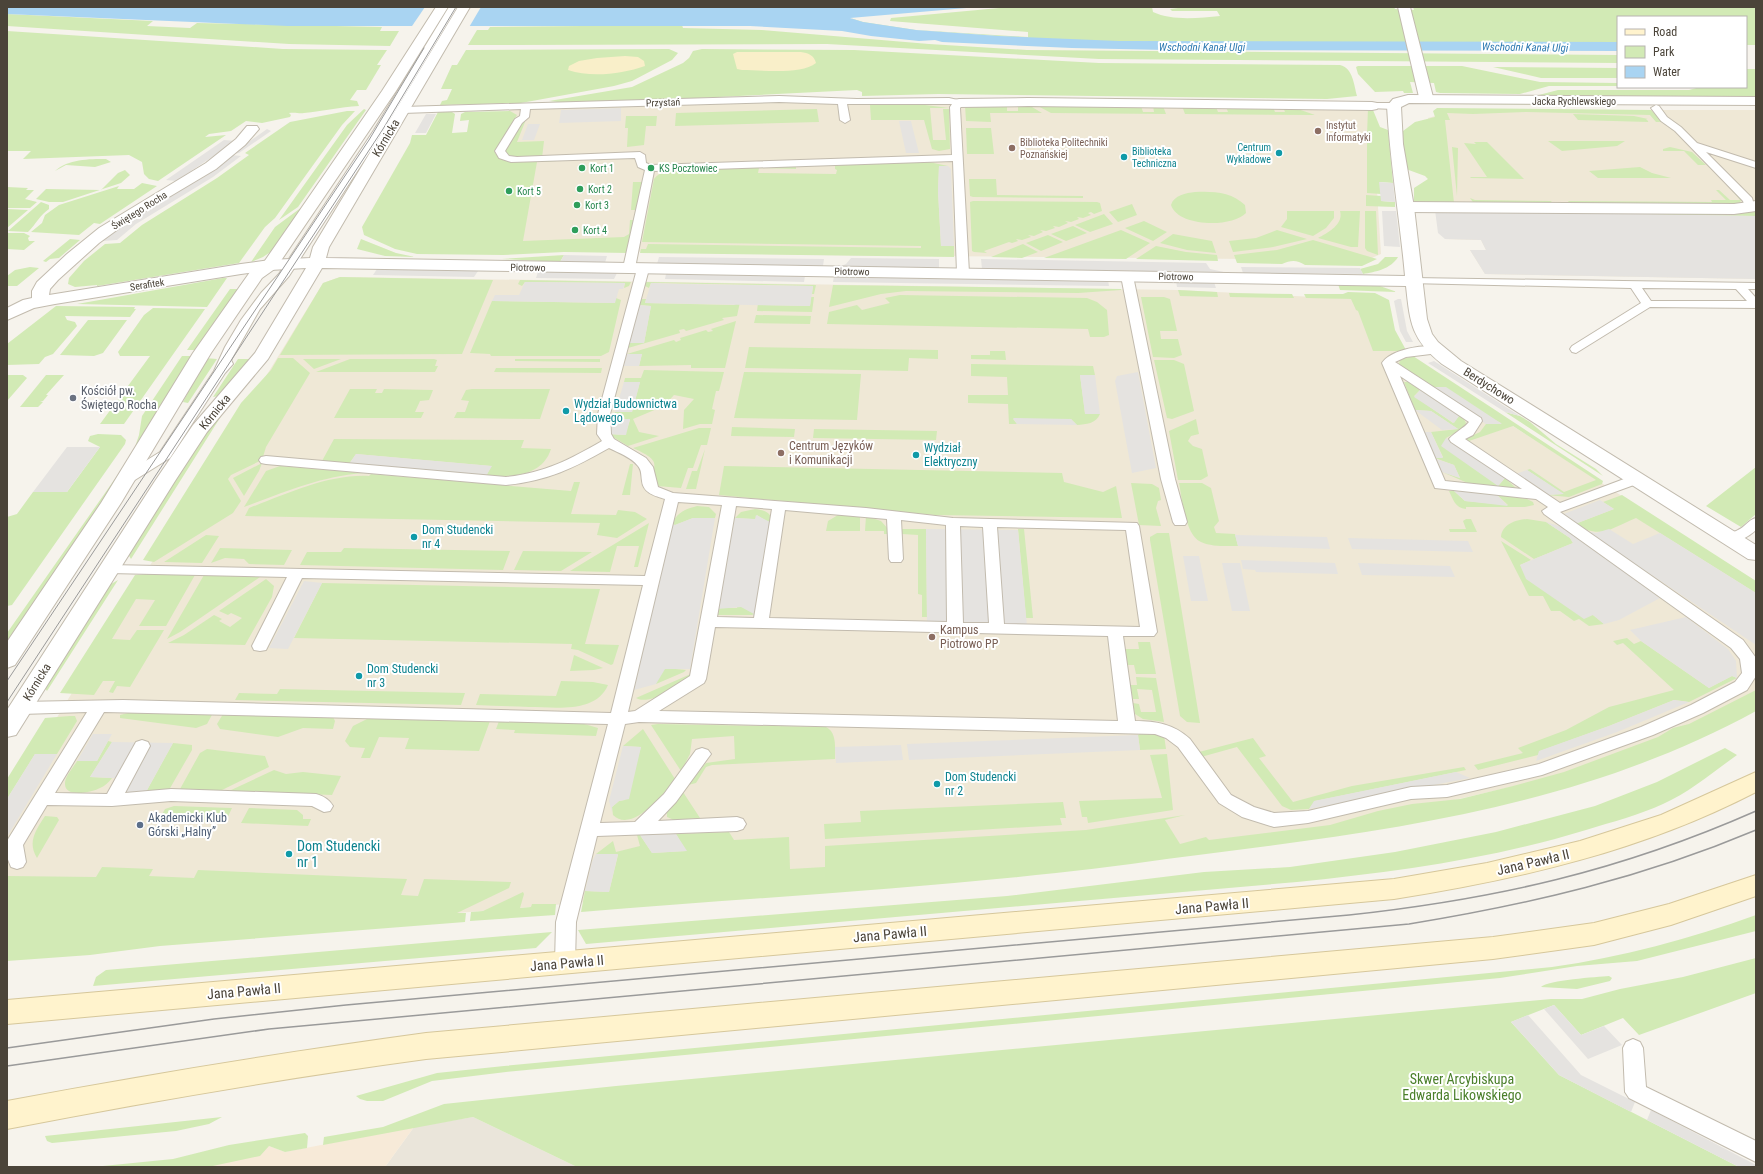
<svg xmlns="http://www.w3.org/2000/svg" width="1763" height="1174" font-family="'Roboto Condensed',sans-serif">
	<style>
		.residential { fill: #eae5da }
		.commercial { fill: #f7ead8 }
		.education { fill: #efe8d6 }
		.green { fill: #d2eab5 }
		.sand { fill: #f9efc9 }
		.parking { fill: #e5e3e0 }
		.water { fill: #a9d4f2 }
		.pier { fill: #f6f3ec }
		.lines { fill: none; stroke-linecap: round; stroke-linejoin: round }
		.service-casing { stroke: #c2bbae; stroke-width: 2 }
		.pedestrian-casing { stroke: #c2bbae; stroke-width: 2 }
		.minor-casing { stroke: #c2bbae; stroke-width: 2 }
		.tertiary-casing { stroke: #c2bbae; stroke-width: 2 }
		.secondary-casing { stroke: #d6c79b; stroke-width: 2 }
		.service { fill: #fff; fill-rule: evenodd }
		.pedestrian { fill: #fff; fill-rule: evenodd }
		.minor { fill: #fff; fill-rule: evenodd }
		.tertiary { fill: #fff; fill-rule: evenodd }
		.secondary { fill: #fff3cd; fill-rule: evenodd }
		.tram-far1 { stroke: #9a9a9a; stroke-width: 1 }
		.tram { stroke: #9a9a9a; stroke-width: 1.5 }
		.education-dot { fill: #8d6e63; stroke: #fff; stroke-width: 1.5 }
		.culture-dot { fill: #0f9aa8; stroke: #fff; stroke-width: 1.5 }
		.leisure-dot { fill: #2e9e5b; stroke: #fff; stroke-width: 1.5 }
		.worship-dot { fill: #6b7280; stroke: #fff; stroke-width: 1.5 }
		.service-dot { fill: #5c6f8a; stroke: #fff; stroke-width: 1.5 }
		.labels { text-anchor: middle; stroke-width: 4; stroke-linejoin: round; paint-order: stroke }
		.far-street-label { font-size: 10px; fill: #4b4439; stroke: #fff }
		.far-education-label { font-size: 10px; fill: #785e54; stroke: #fff; text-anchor: start }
		.far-culture-label { font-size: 10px; fill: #0d838f; stroke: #fff; text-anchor: end }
		.far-leisure-label { font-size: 10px; fill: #27864d; stroke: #fff; text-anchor: start }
		.far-water-label { font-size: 11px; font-style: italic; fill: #2e7ab2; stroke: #fff }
		.street-label { font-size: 12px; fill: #4b4439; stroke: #fff }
		.worship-label { font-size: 12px; fill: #5b616d; stroke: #fff; text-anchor: start }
		.culture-label { font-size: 12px; fill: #0d838f; stroke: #fff; text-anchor: start }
		.education-label { font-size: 12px; fill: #785e54; stroke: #fff; text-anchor: start }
		.service-label { font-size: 12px; fill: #4e5e75; stroke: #fff; text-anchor: start }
		.near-culture-label { font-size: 14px; fill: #0d838f; stroke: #fff; text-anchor: start }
		.near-street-label { font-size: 14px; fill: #4b4439; stroke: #fff }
		.near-park-label { font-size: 14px; fill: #4a7f2a; stroke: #fff }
	</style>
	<rect width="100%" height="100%" fill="#f6f3ec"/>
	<path class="residential" d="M 473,1117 L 577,1167 L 385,1167 L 414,1127 Z"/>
	<path class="commercial" d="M 414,1127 L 385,1167 L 204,1167 L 269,1146 L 285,1152 Z"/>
	<path class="education" d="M 801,101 L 1356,106 L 1372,112 L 1381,254 L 1367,260 L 820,255 L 438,248 L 509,110 Z
		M 1457,110 L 1756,110 L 1756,279 L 1485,274 L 1470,250 L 1486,250 L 1481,240 L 1445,239 L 1433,172 L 1428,118 Z
		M 340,277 L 1178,290 L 1374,300 L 1396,351 L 1756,582 L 1756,691 L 1683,730 L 1554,777 L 1329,829 L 1054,861 L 531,907 L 134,939 L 7,945 L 7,799 L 323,283 Z"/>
	<path class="green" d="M 1010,7 L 1152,7 L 1153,12 C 1172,21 1199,18 1220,16 L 1217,11 L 1172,11 L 1170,9 L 1186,7 L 1394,7 L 1395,9 L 1414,10 L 1413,7 L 1756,7 L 1756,45 L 1746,45 L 1746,17 L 1618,17 L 1618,43 L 1480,44 L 1431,42 L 1094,43 L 870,27 L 850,18 L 863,22 L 916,30 L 1028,37 L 1028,32 L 890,21 L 891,18 Z
		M 7,14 L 153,21 L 147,26 L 190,28 L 197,23 L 382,27 L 380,31 L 399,31 L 390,46 L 289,44 L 7,26 Z
		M 682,25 L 683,28 L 762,30 L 929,44 L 1027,50 L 1618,55 L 1618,63 L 1099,59 L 827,44 L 468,45 L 477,30 L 488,30 L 490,27 Z
		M 7,31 L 283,49 L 387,50 L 377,65 L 381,65 L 366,90 L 357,90 L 350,100 L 357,101 L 359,106 C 340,107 323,111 304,113 C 299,114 296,112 289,113 L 291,115 L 290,117 L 262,123 L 246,121 L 231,131 L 209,134 L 205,137 L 226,135 L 158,181 L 149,179 L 144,174 L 142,162 L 129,155 L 23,159 L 31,151 L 7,151 Z
		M 669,49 L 678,53 L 672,60 L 632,81 L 614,86 L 521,103 L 440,105 L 442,101 L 447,100 L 452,89 L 441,89 L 452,65 L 457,65 L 466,50 Z
		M 702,49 L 854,50 L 1099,63 L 1340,65 C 1353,68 1354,85 1357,96 L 1327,99 L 938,94 L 862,96 L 862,92 L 857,90 L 576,104 L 549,101 L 632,87 L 683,63 L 689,58 L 693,51 Z
		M 1358,66 L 1462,66 L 1540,82 L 1618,83 L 1618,86 L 1549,86 L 1520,94 L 1440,93 L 1436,92 L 1434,83 L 1410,82 L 1413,93 L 1404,93 L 1403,91 L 1375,92 L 1358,74 L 1356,67 Z
		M 1493,67 L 1618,68 L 1618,78 L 1541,78 Z
		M 1746,69 L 1756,69 L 1756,98 L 1535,96 L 1558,90 L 1689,90 L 1700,87 L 1746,87 Z
		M 1437,102 L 1631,104 L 1638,105 L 1442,104 Z
		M 886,103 L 925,105 L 949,108 L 930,108 L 933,140 L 946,140 L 943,109 L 949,109 L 950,149 L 939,151 L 932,149 L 924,120 L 871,120 L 870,105 Z
		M 1027,104 L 1042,113 L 990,113 L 991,122 L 966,121 L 965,105 L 1007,105 L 1007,111 L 1018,111 L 1018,106 Z
		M 1036,105 L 1141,106 L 1143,112 L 1154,112 L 1153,106 L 1163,106 L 1166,114 L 1051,113 Z
		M 1182,106 L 1216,107 L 1218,112 L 1228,112 L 1226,107 L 1273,107 L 1275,112 L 1285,112 L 1283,107 L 1295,108 L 1315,115 L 1185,114 Z
		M 1368,108 L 1373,110 L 1380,127 L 1388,130 L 1393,183 L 1380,182 L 1381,194 L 1367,193 L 1367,138 L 1371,136 L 1367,135 Z
		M 1437,108 L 1651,110 L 1663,122 L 1656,122 L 1650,115 L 1526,112 L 1473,114 L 1447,113 L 1450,120 L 1445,120 L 1454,203 L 1415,202 L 1414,201 L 1414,188 L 1428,179 L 1425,176 L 1406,169 L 1402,139 L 1403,131 L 1415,122 L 1435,117 L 1433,111 Z
		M 364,109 L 366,110 L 298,207 L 279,220 L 347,125 Z
		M 817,109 L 819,122 L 675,126 L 676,113 Z
		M 347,111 L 355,111 L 342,125 L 275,218 L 265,227 L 239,263 L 97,286 L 97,285 L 75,287 L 68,284 L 69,278 L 84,261 L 105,244 L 120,243 L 142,225 L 217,178 L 249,155 L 245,153 L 290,122 Z
		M 510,111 L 517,115 L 495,153 L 499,157 L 507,161 L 520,162 L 634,157 L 537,162 L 523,241 L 624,237 L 629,234 L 630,220 L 634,220 L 628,253 L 564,252 L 503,255 L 417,254 L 395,249 L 364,235 L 362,227 L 410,143 L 412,135 L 426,135 L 438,112 L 452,112 L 455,114 L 452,133 L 467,132 L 469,120 L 460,121 L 461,114 L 465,112 Z
		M 1573,114 L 1634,116 L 1648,119 L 1646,119 L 1649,122 L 1578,120 Z
		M 626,116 L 657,116 L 656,126 L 646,126 L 644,145 L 627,147 L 628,128 L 625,128 Z
		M 522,122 L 525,122 L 517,142 L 544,141 L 542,158 L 509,156 L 505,151 Z
		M 966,128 L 991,128 L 994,154 L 967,154 Z
		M 1548,141 L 1625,141 L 1617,146 L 1562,151 Z
		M 1474,142 L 1487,142 L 1524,179 L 1471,178 L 1470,177 L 1487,177 L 1464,143 L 1476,144 Z
		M 1452,147 L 1458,148 L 1457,196 Z
		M 1670,147 L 1692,152 L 1706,165 L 1698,165 L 1684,151 L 1663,151 L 1663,149 Z
		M 106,159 L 111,162 L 95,167 L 66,165 L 55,171 C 68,159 89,159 106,159 Z
		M 929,162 L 948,166 L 939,166 L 938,191 L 941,246 L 954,246 L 954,257 L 640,253 L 641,249 L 646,249 L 648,244 L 921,248 L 921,246 L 642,242 L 654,179 C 660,171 670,170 679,170 L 678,172 L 686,172 L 688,169 L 796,166 L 796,169 L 759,168 L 758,173 L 836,174 L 837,170 L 835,169 L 835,166 L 825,165 Z
		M 1640,167 L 1652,173 L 1671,178 L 1598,178 L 1589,171 Z
		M 125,170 L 130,175 L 121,183 L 63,202 L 49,202 L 36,199 L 46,189 L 101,190 L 118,173 Z
		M 969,179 L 996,179 L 997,195 L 1083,196 L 1083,198 L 973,197 L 970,196 Z
		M 633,182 L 642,182 L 636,210 L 631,210 Z
		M 142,183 L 157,186 L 100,224 L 94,223 L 79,235 L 31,232 L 42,223 L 45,215 L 59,205 L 119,186 L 117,189 L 134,189 Z
		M 7,187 L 28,188 L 26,190 L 34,190 L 25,199 L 37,202 L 30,208 L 7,208 Z
		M 1729,187 L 1741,200 L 1739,205 L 1571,205 L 1568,201 L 1712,202 L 1711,200 L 1726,200 L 1716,190 L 1719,190 L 1730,200 L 1740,200 Z
		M 1195,192 C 1212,191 1232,192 1245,205 L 1246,213 C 1232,228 1178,227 1171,205 C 1174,195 1186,193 1195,192 Z
		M 1366,195 L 1381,196 L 1381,201 L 1395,202 L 1395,207 L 1366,206 Z
		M 1470,198 L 1475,200 L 1551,201 L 1554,205 L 1475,205 Z
		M 973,201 L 1097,202 L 1100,203 L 1102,211 L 1094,214 L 1091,212 L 1088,213 L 1091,215 L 1083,218 L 1077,217 L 1079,219 L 1071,222 L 1065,221 L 1068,223 L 1059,227 L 1053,226 L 1055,228 L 1046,231 L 1040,230 L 1043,232 L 1034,236 L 1028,235 L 1031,237 L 1022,240 L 1016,239 L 1018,241 L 1012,243 L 1009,242 L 984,251 L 987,253 L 974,252 L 972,251 L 970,202 Z
		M 41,202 L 49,205 L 49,209 C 40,215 36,224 28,232 L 8,231 Z
		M 1132,204 L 1137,215 L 1118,222 L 1109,212 Z
		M 302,207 L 272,251 L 263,257 L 251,262 L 275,227 Z
		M 7,209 L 28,210 L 7,228 Z
		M 1287,211 L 1334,211 L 1334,218 L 1326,228 L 1313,236 L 1281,227 L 1287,219 Z
		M 1340,211 L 1360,211 L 1358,247 L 1351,247 L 1318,238 C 1328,233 1344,224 1340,211 Z
		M 1365,211 L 1376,211 L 1378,255 L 1367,251 L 1365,248 Z
		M 1573,211 L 1756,211 L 1756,216 L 1575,214 Z
		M 1104,214 L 1113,224 L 1090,232 L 1075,225 Z
		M 1144,221 L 1167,232 L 1153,241 L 1125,228 Z
		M 1073,226 L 1087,233 L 1066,241 L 1051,234 Z
		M 1121,230 L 1150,243 L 1126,259 L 1044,258 Z
		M 1277,230 L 1307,239 L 1273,247 L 1233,252 L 1229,241 L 1256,238 Z
		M 7,233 L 24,233 L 30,236 L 28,238 L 29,241 L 35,241 L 24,250 L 7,249 Z
		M 1173,234 L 1212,241 L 1216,253 L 1187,250 L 1160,243 Z
		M 1048,235 L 1063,242 L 1041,251 L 1026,243 Z
		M 70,239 L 80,240 L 59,258 L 50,259 L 46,262 L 43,261 Z
		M 361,239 L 396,253 L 415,257 L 385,256 L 357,249 Z
		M 1313,240 L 1377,259 L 1362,266 L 1305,265 C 1297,260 1291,260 1282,264 L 1237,263 L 1234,255 L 1277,250 Z
		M 1023,244 L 1038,252 L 1022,258 L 991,257 Z
		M 1156,246 L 1186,252 L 1217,255 L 1218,261 L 1136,259 Z
		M 564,255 L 560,262 L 502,259 Z
		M 1385,257 L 1398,257 C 1391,269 1375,272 1363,274 L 1360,269 L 1378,264 Z
		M 30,267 L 39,268 L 17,286 L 7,286 L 7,276 L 15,270 Z
		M 340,277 L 493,280 L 462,354 L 280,355 L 323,283 Z
		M 223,278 L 227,278 L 207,307 L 77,304 Z
		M 520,280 L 631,282 L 629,286 L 624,288 L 625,283 L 525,282 L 522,286 L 518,284 Z
		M 646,282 L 816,285 L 814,294 L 812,294 L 813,286 L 651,283 L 649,288 L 645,286 Z
		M 1338,284 L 1377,285 L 1397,292 L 1340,290 Z
		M 833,285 L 1121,289 L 1121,290 L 1078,293 L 906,291 L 881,294 L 829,307 Z
		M 230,289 L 238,289 L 196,350 L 187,350 Z
		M 1178,290 L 1217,292 L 1218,297 L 1180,296 Z
		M 1348,292 L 1375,293 L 1389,300 L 1395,330 L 1406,350 L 1400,351 L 1373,351 L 1358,311 L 1356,310 L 1351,299 L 1306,298 L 1304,294 L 1343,294 Z
		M 1229,293 L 1292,294 L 1294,298 L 1230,297 Z
		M 900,295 L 1087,298 L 1097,302 L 1107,310 L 1109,335 L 1104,337 L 1090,337 L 1088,329 L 827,324 L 829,312 L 857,305 L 862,310 L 890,303 L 885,298 Z
		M 811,297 L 814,297 L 812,312 L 757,311 L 758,303 L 764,305 L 810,306 Z
		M 1141,297 L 1164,297 L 1170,299 L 1177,331 L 1160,331 L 1161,339 L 1178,339 L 1182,355 L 1174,358 L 1153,357 Z
		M 616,298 L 621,300 L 609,352 L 601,356 L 491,356 L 490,354 L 470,353 L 492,301 L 614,303 Z
		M 640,299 L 646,299 L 645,303 L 734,305 L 740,302 L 737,316 L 722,318 L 724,320 L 686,331 L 684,329 L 679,330 L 680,333 L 628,348 L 629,343 L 644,343 L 651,306 L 638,305 Z
		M 56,306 L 135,307 L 134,309 L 136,309 L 130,317 L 65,316 L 67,320 L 75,322 L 77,326 L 53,354 L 45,357 L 39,364 L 7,365 L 7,344 Z
		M 153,308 L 205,309 L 124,424 L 100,424 L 150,356 L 120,356 L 118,352 L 144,315 Z
		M 756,315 L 811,316 L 810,324 L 754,323 Z
		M 88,320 L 127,320 L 103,353 L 94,356 L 60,355 Z
		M 736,321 L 725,368 L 691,368 L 691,365 L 639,366 L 642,354 L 627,354 L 674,340 L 676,342 L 681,340 L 680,338 L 706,330 L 708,332 L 713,331 L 711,329 Z
		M 749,347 L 938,350 L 938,359 L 909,358 L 908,371 L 745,368 Z
		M 990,351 L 1005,351 L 1006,360 L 971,359 L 971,355 L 990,355 Z
		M 182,356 L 192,356 L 140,452 L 7,648 L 7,633 L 133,453 L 139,435 L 142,416 Z
		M 1413,356 L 1603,481 L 1602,484 L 1569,497 L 1546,495 L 1563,494 L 1527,470 L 1530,469 L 1564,492 L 1596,480 L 1513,426 L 1469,441 L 1465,439 L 1480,432 L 1486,424 L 1501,423 L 1430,387 L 1401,367 L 1399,364 L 1400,360 Z
		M 205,358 L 217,359 L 188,403 L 183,402 Z
		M 278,358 L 293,358 L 310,373 L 266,447 L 262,460 L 231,475 L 228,479 L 241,501 L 233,513 L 154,562 L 143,560 L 241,403 L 271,370 Z
		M 238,359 L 251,359 L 219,396 L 213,397 Z
		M 303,359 L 341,359 L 314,369 Z
		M 350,359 L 434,359 L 437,360 L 435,366 L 438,366 L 435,372 L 316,372 Z
		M 515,359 L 600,359 L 600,362 L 515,361 Z
		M 1154,360 L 1174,360 L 1184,364 L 1194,411 L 1172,419 L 1167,418 Z
		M 971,364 L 1093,366 L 1095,375 L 1080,375 L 1085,413 L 1100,414 C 1096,424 1086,424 1077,425 L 1071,419 L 1013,419 L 1017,424 L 1009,424 L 1008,404 L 968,403 L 968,395 L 1008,395 L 1007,377 L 971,376 Z
		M 496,368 L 602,368 L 601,373 L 494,372 Z
		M 644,370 L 724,372 L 719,391 L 716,391 L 712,409 L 715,410 L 712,424 L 700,424 L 683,429 L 684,410 L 694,399 L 674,395 L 664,406 L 633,419 L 639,432 L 659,436 L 628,446 L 608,434 L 625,435 L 630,420 L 613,419 L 615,412 L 632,412 L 640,382 L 624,382 L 625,378 L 641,378 Z
		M 744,372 L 861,374 L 857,420 L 734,418 Z
		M 7,375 L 23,375 L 27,378 L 7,401 Z
		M 46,375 L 64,375 L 46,395 L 48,395 L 43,401 L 40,401 L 43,402 L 38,407 L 20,407 Z
		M 1404,382 L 1408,382 L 1420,390 L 1414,396 L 1453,423 L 1459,416 L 1464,419 L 1466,423 L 1464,428 L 1446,438 L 1498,486 L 1505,478 L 1517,489 L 1470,484 L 1442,472 L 1460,478 L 1454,465 L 1435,458 L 1443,457 L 1431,432 L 1458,429 L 1431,411 L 1415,410 Z
		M 350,389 L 377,389 L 375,393 L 382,393 L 384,389 L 433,390 L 429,400 L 420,401 L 415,412 L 424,412 L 421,418 L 334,418 Z
		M 472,389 L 550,389 L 540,419 L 454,418 L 457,412 L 465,412 L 469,401 L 461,400 L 466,390 Z
		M 230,402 L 131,559 L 128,554 L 191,450 Z
		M 1505,412 L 1520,416 L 1530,422 L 1556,444 L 1596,469 L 1603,476 Z
		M 1196,419 L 1199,434 L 1191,436 L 1188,441 L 1193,446 L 1202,449 L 1208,476 L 1201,480 L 1178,480 L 1169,431 Z
		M 732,427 L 795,429 L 794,437 L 731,436 Z
		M 699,428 L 711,428 L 707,445 L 701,445 L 693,468 L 688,468 L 681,488 L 657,486 C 644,466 671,465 633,448 Z
		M 814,429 L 937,431 L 936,440 L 813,438 Z
		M 98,434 L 121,435 L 126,440 L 125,444 L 12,605 L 7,606 L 7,517 L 17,514 L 33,492 L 67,492 L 100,447 L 88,441 L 90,436 Z
		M 334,439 L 524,440 L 521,448 L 551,449 C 542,477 511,477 486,476 L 491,466 L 356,454 L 349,464 L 322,461 Z
		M 705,449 L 696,489 L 686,489 L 692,471 L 697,471 Z
		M 262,463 L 259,471 L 244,496 L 233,478 Z
		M 630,464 L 633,464 L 630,495 L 622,495 Z
		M 280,466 L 363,473 C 318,477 285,492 244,507 L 266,471 Z
		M 724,466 L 1062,473 L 1064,482 L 1103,492 L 1116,486 L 1122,518 L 935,515 L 719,495 Z
		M 1756,467 L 1756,514 L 1741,527 L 1706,506 Z
		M 371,474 L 571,491 L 574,482 L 580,482 L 571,514 L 616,515 L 618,510 L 635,512 L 647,519 L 617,538 L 597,535 L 600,523 L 245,516 L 249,508 C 287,494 328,474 369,476 Z
		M 1131,483 L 1152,484 L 1159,488 L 1161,500 L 1158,501 L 1156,508 L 1161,526 L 1139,525 Z
		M 1179,483 L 1202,483 L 1211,488 L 1219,521 L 1214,527 L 1216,533 L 1235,534 L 1238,546 C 1226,546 1212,547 1201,542 C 1185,535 1182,498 1179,483 Z
		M 1449,491 L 1454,491 L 1465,501 L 1508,505 L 1497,495 L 1527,499 L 1533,502 L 1534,505 L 1525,507 L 1466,507 L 1466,509 C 1455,508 1453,499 1449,491 Z
		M 1622,495 L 1756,581 L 1756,593 L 1636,518 C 1611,528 1601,540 1575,524 L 1614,509 L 1603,502 Z
		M 697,506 L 709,507 L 716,514 L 715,518 L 697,518 L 665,668 L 686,670 L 684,672 L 656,684 L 693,518 L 675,525 L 672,524 C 677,512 686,509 697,506 Z
		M 755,509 C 763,510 768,511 772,518 L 768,522 L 757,515 L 754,615 L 718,615 L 719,608 L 737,608 L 752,519 L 735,518 L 741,512 Z
		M 838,515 L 860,516 L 860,531 L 826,531 L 828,521 Z
		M 866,516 L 881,521 L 889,530 L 889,534 L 884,534 L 884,531 L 865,531 Z
		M 1466,519 L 1471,519 L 1477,532 L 1450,532 L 1449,529 L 1466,529 L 1463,521 Z
		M 1527,519 L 1546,522 L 1570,538 L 1573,543 L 1534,559 L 1501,537 C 1502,524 1516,520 1527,519 Z
		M 649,523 L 638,567 L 634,567 L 639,546 L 617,546 L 610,572 L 570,571 Z
		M 902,529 L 926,529 L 927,617 L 922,617 L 922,595 L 918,594 L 918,535 L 902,534 Z
		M 1018,529 L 1024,529 L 1033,618 L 1026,618 Z
		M 1157,533 L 1169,533 L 1200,723 L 1187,722 L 1180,716 L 1150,540 L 1150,537 Z
		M 206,535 L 219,536 L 202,563 L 164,562 Z
		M 1501,541 L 1531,560 L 1520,565 L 1593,615 L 1604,624 L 1589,626 L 1579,619 L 1574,621 L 1560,611 L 1551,611 L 1543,596 L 1529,596 Z
		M 220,548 L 292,550 L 284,565 L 249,564 L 244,559 L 225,558 L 211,563 Z
		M 344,548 L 510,551 L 503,570 L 300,565 L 307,552 L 341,552 Z
		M 523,551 L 592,552 L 561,571 L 514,570 Z
		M 146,574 L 195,575 L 166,626 L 139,626 L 155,600 L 136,599 L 112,639 L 130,640 L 137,630 L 164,630 L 130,687 L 117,686 L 113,693 L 109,692 L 115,681 L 103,681 L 94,695 L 60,693 L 135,575 Z
		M 204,575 L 260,577 L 180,632 L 167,639 Z
		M 266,579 L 274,586 L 272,597 L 245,645 L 168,643 L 184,635 L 214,615 L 222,619 L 219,621 L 230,627 L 242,618 L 231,613 L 228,615 L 219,611 Z
		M 118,580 L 47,691 L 44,687 L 106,587 Z
		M 322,583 L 600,589 L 585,644 L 619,645 L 613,664 L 611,665 L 578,650 L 571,649 L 572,644 L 294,638 Z
		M 1627,638 L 1634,644 L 1641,641 L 1709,688 L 1732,676 L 1737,678 L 1689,702 L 1674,700 L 1609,726 L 1540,751 L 1538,755 L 1478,770 L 1474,765 L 1523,753 L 1518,748 L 1566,730 L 1609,707 L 1674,690 L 1623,643 L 1617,645 L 1613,641 Z
		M 1138,642 L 1150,642 L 1156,674 L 1136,674 L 1134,665 L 1127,665 L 1125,649 L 1139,649 Z
		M 574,655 L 603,668 L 594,670 L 570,671 Z
		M 693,673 L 688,679 C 676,686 650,706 636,698 Z
		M 1136,677 L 1156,678 L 1164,722 L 1143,719 L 1135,714 L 1133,703 L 1139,704 L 1141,712 L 1156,712 L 1152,690 L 1137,689 L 1139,699 L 1133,699 L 1130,685 L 1137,685 Z
		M 561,681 L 593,682 L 608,685 C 596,714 554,707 529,707 C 511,706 494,706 476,705 L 480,694 L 556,696 Z
		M 280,689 L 465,693 L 461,705 L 235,700 L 239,693 L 277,694 Z
		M 1756,690 L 1756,711 C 1584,805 1397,830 1206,854 C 1156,860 1106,868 1056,873 C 898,890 740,899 581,912 L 585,891 L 609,892 L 618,855 L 596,854 L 613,841 L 616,852 L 640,846 L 637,835 L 640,835 L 652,853 L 686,851 L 676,834 L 729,832 L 734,840 L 789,837 L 790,869 L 825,867 L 825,846 L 1086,830 L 1185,815 L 1165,820 L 1180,844 L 1206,837 L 1209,840 L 1330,825 L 1378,811 L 1412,804 L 1460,799 L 1513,786 L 1564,772 L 1658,737 L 1673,728 L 1689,724 Z
		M 132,712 L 213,713 L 207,724 L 196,728 L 120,718 L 120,715 Z
		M 223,714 L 333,717 L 335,721 L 333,729 L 303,728 L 278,737 L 220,729 L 217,724 Z
		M 70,716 L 75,716 L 77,721 L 57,754 L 35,754 L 7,799 L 7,779 L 45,718 Z
		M 369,718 L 490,721 L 479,751 L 405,749 L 409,738 L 379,737 L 370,758 L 361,758 L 365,748 L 350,747 L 345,741 L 353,726 Z
		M 499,721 L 581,723 L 598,728 L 596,736 L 514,733 L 515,730 L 496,729 Z
		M 658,724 L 826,727 C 837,732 835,748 835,759 L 712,765 L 706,767 L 696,783 L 688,785 L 706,763 L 735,759 L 734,736 L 692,739 L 690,754 L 681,771 L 651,725 Z
		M 643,729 L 675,779 C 665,793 632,834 613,815 L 612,807 L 619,801 L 625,800 L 641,747 L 623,746 Z
		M 1142,732 L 1148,732 L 1164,735 L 1166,749 L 1140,750 L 1138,735 Z
		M 1253,738 L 1266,756 L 1259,758 L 1293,802 L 1352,786 L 1464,767 L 1466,770 L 1315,801 L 1309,809 L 1291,810 L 1282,806 L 1237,747 L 1201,757 L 1199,752 Z
		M 108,741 L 112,742 L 90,777 L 112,778 C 109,782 105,786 100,788 C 93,792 64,799 65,783 C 65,776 74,767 77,761 L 97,761 Z
		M 173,743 L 192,745 L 192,750 L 169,790 L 146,792 Z
		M 1725,748 L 1737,755 C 1713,772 1690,792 1663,804 C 1639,815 1612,822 1586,830 C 1491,859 1395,872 1297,882 L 586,944 L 578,930 L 1007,896 L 1204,872 L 1290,867 L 1395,852 L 1496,832 L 1595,806 L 1657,782 Z
		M 207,749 L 265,756 L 269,767 L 220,791 L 180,789 L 200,753 Z
		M 1167,754 L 1173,810 L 1088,823 L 1087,817 L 1082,817 L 1079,801 L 1162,798 L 1150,755 Z
		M 274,770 L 286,774 L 303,772 L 341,776 L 332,795 L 229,791 Z
		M 683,792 L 700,818 L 674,820 L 667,817 L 667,811 Z
		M 1063,802 L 1066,818 L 1060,818 L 1062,825 L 825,839 L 824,824 L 861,822 L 860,811 Z
		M 174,806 L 232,808 L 225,823 L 159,820 L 165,809 Z
		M 249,808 L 297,810 L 303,815 L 303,819 L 311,819 L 308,826 L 241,823 Z
		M 45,816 L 57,817 L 59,820 L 37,858 C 27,842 36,830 45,816 Z
		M 102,867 L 153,869 L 149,876 L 194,878 L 198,870 L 407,879 L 401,895 L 418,896 L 424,879 L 511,882 L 509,888 L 457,913 L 466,913 L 465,922 L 160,946 L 90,955 L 7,961 L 7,876 L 96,877 Z
		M 523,892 L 524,894 L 520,908 L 531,907 L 532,904 L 556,904 L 555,915 L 470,921 L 471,912 L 483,911 Z
		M 1756,915 L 1756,931 L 1637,961 L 1577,966 L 1500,978 L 506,1072 L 432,1081 L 383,1101 L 367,1101 L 360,1099 L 356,1096 L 437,1073 L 504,1066 L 1552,967 C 1622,957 1690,939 1756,915 Z
		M 552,932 L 536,948 L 93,986 L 96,977 L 106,970 Z
		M 1756,958 L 1756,993 L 1639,1035 L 1623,1018 L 1581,1035 L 1554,1005 L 1511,1022 L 1559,1075 L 1739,1167 L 577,1167 L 473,1117 L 323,1145 L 324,1137 L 383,1127 L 444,1104 L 616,1086 L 1496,1004 L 1551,999 L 1582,999 L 1620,989 L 1683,977 Z
		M 1609,976 L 1612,978 L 1610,981 L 1577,989 L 1541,987 C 1548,980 1597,977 1609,976 Z
		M 222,1117 L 209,1124 L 176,1131 L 52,1143 L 47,1141 L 45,1136 Z
		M 305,1133 L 308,1136 L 307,1148 L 285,1152 L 269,1146 L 260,1156 L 208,1167 L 93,1167 L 173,1159 L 229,1145 Z"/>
	<path class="sand" d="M 737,52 L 801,52 C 808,53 814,55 816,63 C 801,75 762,70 742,70 L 737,69 L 733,54 Z
		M 625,56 L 638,57 L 644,61 L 645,66 C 622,74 591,78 568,70 L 569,66 L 579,61 L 597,58 Z"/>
	<path class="parking" d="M 621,108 L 621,121 L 559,123 L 561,110 Z
		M 426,114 L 436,114 L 426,133 L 415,133 Z
		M 899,121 L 911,121 L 919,153 L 906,153 Z
		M 528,124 L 540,124 L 534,140 L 522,140 Z
		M 267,129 L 271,131 L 239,153 L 232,154 L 232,155 L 241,156 L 213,177 L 136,224 L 117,240 L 102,241 L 124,223 L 202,175 Z
		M 224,140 L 236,141 L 176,181 L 166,180 Z
		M 939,166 L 948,166 L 951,169 L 954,246 L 941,246 L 938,191 Z
		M 1379,182 L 1393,183 L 1395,202 L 1381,201 Z
		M 1435,210 L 1756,216 L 1756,279 L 1485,274 L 1470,250 L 1486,250 L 1481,240 L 1445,239 L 1438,233 Z
		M 1382,211 L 1396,211 L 1400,247 L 1384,246 Z
		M 564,255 L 607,256 L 605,263 L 560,262 Z
		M 659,257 L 824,259 L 823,266 L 657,264 Z
		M 851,258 L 939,259 L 939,268 L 839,267 L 846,264 Z
		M 981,259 L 1206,263 L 1210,269 L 1224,272 L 982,269 Z
		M 1241,267 L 1360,268 L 1363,274 L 1243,273 Z
		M 377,269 L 478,271 L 474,277 L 373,275 Z
		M 538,272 L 617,273 L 614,279 L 536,278 Z
		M 666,274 L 805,276 L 804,282 L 665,279 Z
		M 834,276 L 1108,280 L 1109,286 L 833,282 Z
		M 1176,281 L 1214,282 L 1216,288 L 1177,287 Z
		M 525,282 L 625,283 L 623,289 L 619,289 L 615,303 L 492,301 L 495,295 L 519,295 Z
		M 651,283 L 678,284 L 813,286 L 810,306 L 645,303 Z
		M 1398,299 L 1401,299 L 1407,331 L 1413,342 L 1406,342 L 1400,331 L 1394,301 Z
		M 638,305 L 651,306 L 644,343 L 629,343 Z
		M 627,354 L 642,354 L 639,366 L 624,366 Z
		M 1434,361 L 1520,416 L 1505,412 L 1428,363 Z
		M 1138,372 L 1156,468 L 1132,473 L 1115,381 L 1117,376 Z
		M 1080,375 L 1095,375 L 1100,414 L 1085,414 Z
		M 624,382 L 640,382 L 632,412 L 615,412 Z
		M 1430,387 L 1446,387 L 1502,424 L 1486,424 Z
		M 1420,390 L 1459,416 L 1454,423 L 1414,397 Z
		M 1415,410 L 1431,411 L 1458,429 L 1442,430 Z
		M 1013,418 L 1071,419 L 1077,425 L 1017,424 Z
		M 613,419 L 630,419 L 626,435 L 608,434 Z
		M 1424,432 L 1431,432 L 1443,458 L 1435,458 Z
		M 1446,438 L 1505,478 L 1498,486 L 1441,446 Z
		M 67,447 L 100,447 L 67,492 L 33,492 Z
		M 356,454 L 492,466 L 486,476 L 349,464 Z
		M 1436,459 L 1454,465 L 1460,478 L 1442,472 Z
		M 1527,470 L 1564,494 L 1546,495 L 1516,474 Z
		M 1454,491 L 1497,495 L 1508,506 L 1465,501 Z
		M 1600,500 L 1614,509 L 1575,524 L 1561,515 Z
		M 756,515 L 770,522 L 757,616 L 752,615 L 754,614 L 741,607 L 717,609 L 735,518 L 755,519 Z
		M 693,518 L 715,518 L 690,669 L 665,669 L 656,684 L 634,690 L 672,524 L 675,525 Z
		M 1546,522 L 1565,528 L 1660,598 L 1619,620 L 1604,624 L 1593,615 L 1584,619 L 1526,579 L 1520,565 L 1573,543 L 1570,538 Z
		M 926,529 L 1018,530 L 1027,626 L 927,625 Z
		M 1609,529 L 1633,544 L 1660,533 L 1756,593 L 1756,645 L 1586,531 L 1596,533 Z
		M 1235,535 L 1327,537 L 1330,549 L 1238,546 Z
		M 1348,538 L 1468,541 L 1473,552 L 1352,549 Z
		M 1183,556 L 1199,556 L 1208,601 L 1191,601 Z
		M 1241,560 L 1335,563 L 1338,574 L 1256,572 L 1255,570 L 1243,569 Z
		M 1222,563 L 1240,563 L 1250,611 L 1232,611 Z
		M 1358,563 L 1450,566 L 1455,577 L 1362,575 Z
		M 304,581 L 322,583 L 288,649 L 269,648 Z
		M 1686,617 L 1728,649 L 1736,661 L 1737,678 L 1732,676 L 1709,688 L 1641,641 L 1630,630 Z
		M 1674,700 L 1689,702 L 1617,732 L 1536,761 L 1539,751 L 1609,726 Z
		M 93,734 L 112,734 L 97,761 L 77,761 Z
		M 1138,735 L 1140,750 L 909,760 L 907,744 Z
		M 112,742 L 173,743 L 146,792 L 125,794 L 133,779 L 90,777 Z
		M 901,745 L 903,760 L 836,763 L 835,747 Z
		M 623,746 L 641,747 L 629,799 L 619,801 L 612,807 L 612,812 L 609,801 Z
		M 35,754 L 57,754 L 7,837 L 7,799 Z
		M 1456,772 L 1470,778 L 1309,809 L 1314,801 Z
		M 676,834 L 687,851 L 652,853 L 640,835 Z
		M 596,854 L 618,854 L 609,892 L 585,891 L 592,862 Z
		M 1554,1005 L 1581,1035 L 1604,1026 L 1622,1045 L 1588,1059 L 1544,1009 Z
		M 1528,1015 L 1581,1075 L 1635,1102 L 1631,1112 L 1559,1075 L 1511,1022 Z
		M 1651,1110 L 1756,1165 L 1756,1167 L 1739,1167 L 1647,1120 Z"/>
	<path class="water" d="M 7,7 L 978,7 L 850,18 L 863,22 L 916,30 L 999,36 L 1119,41 L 1616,42 L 1618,42 L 1618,51 L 1166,50 L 1072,48 L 942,42 L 935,40 L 919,41 L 871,36 L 842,31 L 750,26 L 288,26 L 7,14 Z"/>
	<path class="pier" d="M 425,7 L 481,7 L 468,29 L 410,29 Z"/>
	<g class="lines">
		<g class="service-casing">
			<path id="service" d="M 449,7 L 457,7 L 384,130 L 289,276 L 260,309 L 231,360 L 233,364 L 225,373 L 170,458 L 130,483 L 120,483 L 118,480 L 120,477 L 160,452 L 214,371 L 225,347 L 241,320 L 261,293 L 279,274 L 374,130 Z
				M 779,96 L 857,99 L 949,98 L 962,101 L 964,103 L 960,108 L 969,273 L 967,275 L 963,276 L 957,273 L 953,161 L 654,171 L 635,268 L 629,271 L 623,268 L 645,170 L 638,167 L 635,158 L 511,162 L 499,158 L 495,151 L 515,119 L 520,116 L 521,109 L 403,113 L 398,110 L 403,107 ZM 779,102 L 838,104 L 840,120 L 845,123 L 850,120 L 847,104 L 952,104 L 950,107 L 952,155 L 651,165 L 646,163 L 645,155 L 640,152 L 517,157 L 509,156 L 505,151 L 522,123 L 529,117 L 530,109 Z
				M 1372,103 L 1394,103 L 1399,106 L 1394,109 L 1369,108 L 1367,106 Z
				M 1656,105 L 1659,106 L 1667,117 L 1681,127 L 1697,143 L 1756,162 L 1756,168 L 1706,152 L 1752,198 L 1754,205 C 1751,210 1743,213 1737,211 L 1736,209 L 1744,204 L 1743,201 L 1675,131 L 1661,121 L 1651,108 Z
				M 643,266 L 649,269 L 610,414 L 611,434 L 614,439 L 646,458 L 653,467 L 658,487 L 673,493 L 866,508 L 953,518 L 1137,523 L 1139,526 L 1157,632 L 1154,636 L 1123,636 L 1135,721 C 1156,721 1174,724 1190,739 L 1231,795 L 1254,807 L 1274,813 L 1308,811 L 1411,787 L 1447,785 L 1539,764 L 1641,727 L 1691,705 L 1735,682 L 1742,673 L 1740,659 L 1731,648 L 1544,514 L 1542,511 L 1548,507 L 1536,499 L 1435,488 L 1382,363 C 1391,349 1424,344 1439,347 L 1441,350 L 1439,353 L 1406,357 L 1395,362 L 1481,418 L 1482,421 L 1473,435 L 1465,439 L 1560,503 L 1632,476 L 1642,476 L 1644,479 L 1642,482 L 1560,512 L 1743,640 L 1756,658 L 1756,676 L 1747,690 L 1703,713 L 1653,735 L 1542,775 L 1447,797 L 1411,799 L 1308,823 L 1274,827 L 1242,817 L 1219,803 L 1178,747 L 1166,738 L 1155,734 L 639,722 L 625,724 L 600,823 L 635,822 L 664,794 L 696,750 L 702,748 L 708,750 L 711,754 L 708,758 L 676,802 L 658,821 L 737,817 L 743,819 L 746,824 L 743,829 L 737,831 L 597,836 L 576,922 L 575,963 L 572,969 L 565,971 L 558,969 L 555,963 L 556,922 L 608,724 L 104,712 L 55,793 L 107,794 L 136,742 L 142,740 L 148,742 L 150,746 L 125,793 L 171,789 L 316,794 C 323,796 329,799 333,806 L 330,811 L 324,812 L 312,806 L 171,801 L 112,806 L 47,805 L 23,845 L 26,862 L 23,867 L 17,869 L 11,867 L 7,857 L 7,841 L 87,712 L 21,714 L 15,712 L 13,708 L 15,704 L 21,702 L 123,700 L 611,713 L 643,585 L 302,578 L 266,650 L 260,651 L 254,650 L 252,646 L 287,577 L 109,573 L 104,572 L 102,569 L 104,566 L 109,565 L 645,576 L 665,499 C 655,496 643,493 642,481 C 641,475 642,471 638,466 C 631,457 619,453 609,448 C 574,468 547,481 506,485 L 266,464 L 261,463 L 259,460 L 261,457 L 266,456 L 506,477 C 544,473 569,460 602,441 L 597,434 L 598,414 L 637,269 ZM 1400,376 L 1469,422 C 1463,429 1455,432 1449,439 L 1451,442 L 1522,489 L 1445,481 ZM 678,502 L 722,505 L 690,676 L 635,711 L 628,712 ZM 736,506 L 772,509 L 754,618 L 717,617 ZM 785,510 L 887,519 L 889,559 L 891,562 L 901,562 L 903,559 L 901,520 L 946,525 L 947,622 L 769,618 ZM 960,526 L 983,527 L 989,623 L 963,623 ZM 997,527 L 1126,530 L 1140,627 L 1004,624 ZM 715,627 L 1108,636 L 1118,721 L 659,711 L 704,683 L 706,679 Z
				M 1127,273 L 1133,276 L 1175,479 L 1187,522 L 1185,525 L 1175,525 L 1173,522 L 1161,479 L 1121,276 Z
				M 1413,278 L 1756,283 L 1756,289 L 1748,289 L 1756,298 L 1756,308 L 1650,307 L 1576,353 L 1572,352 L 1570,349 L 1572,346 L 1641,303 L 1631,288 L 1409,283 L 1407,281 L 1409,279 ZM 1642,288 L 1736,289 L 1747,301 L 1651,301 Z
				M 1756,518 L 1756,530 C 1748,537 1737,544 1726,541 L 1724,538 C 1727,533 1733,533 1738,530 C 1745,527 1748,520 1756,518 Z
				M 1633,1039 L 1640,1042 L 1643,1048 L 1646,1087 L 1756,1141 L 1756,1162 L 1629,1098 L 1625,1092 L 1623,1048 L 1626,1042 Z"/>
		</g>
		<g class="pedestrian-casing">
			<path id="pedestrian" d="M 1398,7 L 1410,7 L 1433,97 L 1431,100 L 1421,100 L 1419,97 Z
				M 1756,201 L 1756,211 L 1734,214 L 1406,212 L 1401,210 L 1398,207 L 1401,204 L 1406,202 L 1734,204 Z"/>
		</g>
		<g class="minor-casing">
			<path id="minor" d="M 458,7 L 470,7 L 329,247 L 326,258 L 1405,276 C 1400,219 1390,163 1387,106 L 1393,99 L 1408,95 L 1756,97 L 1756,105 L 1409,103 L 1401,107 L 1403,144 L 1414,207 L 1427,319 L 1432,334 L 1438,342 L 1461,361 L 1756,545 L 1756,560 L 1748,559 L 1442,364 C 1411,339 1410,323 1406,286 L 322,268 L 268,359 L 207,432 L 175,481 L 16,735 L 7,737 L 7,710 L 155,481 L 193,425 L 255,353 L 306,268 L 270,270 L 241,274 L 55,304 L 34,308 L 7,320 L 7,308 L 23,300 L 32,298 L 32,291 L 37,282 L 67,254 L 99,228 L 206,163 L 236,139 L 247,126 L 257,126 L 259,129 L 245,145 L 216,169 L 132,219 L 99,243 L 58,280 L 50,289 L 49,295 L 241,264 L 270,260 L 310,258 L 313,247 Z
				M 1028,98 L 1372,102 L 1377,103 L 1379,106 L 1377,109 L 1372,110 L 1028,106 L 959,107 L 954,106 L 952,103 L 954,100 L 959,99 Z"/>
		</g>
		<g class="tertiary-casing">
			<path id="tertiary" d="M 436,7 L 448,7 L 396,91 L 276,268 L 262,278 L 211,353 L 121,503 L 15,665 L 7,668 L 7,642 L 101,503 L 193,353 L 250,272 L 264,262 L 289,226 L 382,91 Z"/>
		</g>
		<g class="secondary-casing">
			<path id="secondary" d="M 1756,772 L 1756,792 C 1642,851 1520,879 1394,899 L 7,1024 L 7,1000 L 1394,879 L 1487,863 L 1580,841 L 1661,815 Z
				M 1756,875 L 1756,896 L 1671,925 L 1594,945 L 1493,959 L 426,1059 C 286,1078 146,1102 7,1129 L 7,1101 C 146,1075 286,1052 426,1033 L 1493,937 L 1594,923 L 1669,904 Z"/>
		</g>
		<use href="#service" class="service"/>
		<use href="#pedestrian" class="pedestrian"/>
		<use href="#minor" class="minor"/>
		<use href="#tertiary" class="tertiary"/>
		<use href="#secondary" class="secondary"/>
		<path class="tram-far1" d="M 7,681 L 369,140 L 424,48
			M 7,702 L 383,129 L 456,7"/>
		<path class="tram" d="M 7,1048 L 214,1019 L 346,1005 L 1349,915 C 1496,899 1620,871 1756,811
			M 7,1066 L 269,1029 L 1409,924 C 1531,904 1642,878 1756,830"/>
	</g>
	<g class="education-dot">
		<circle cx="1318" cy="131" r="4"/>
		<circle cx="1012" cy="148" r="4"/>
		<circle cx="781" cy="453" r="4"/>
		<circle cx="932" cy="637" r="4"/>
	</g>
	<g class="culture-dot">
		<circle cx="1279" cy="153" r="4"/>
		<circle cx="1124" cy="157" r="4"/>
		<circle cx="566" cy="411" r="4"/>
		<circle cx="916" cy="455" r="4"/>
		<circle cx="414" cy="537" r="4"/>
		<circle cx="359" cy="676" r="4"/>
		<circle cx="937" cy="784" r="4"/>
		<circle cx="289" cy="854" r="4"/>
	</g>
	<g class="leisure-dot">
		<circle cx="582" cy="168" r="4"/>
		<circle cx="651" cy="168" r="4"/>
		<circle cx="580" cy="189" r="4"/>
		<circle cx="509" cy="191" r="4"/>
		<circle cx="577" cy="205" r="4"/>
		<circle cx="575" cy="230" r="4"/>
	</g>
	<circle class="worship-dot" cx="73" cy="398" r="4"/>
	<circle class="service-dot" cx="140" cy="825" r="4"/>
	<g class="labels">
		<g class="far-street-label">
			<text x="1574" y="105">Jacka Rychlewskiego</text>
			<text transform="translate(663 102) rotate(-2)" y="4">Przystań</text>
			<text transform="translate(139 210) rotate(-32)" y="4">Świętego Rocha</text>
			<text transform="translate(528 267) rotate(1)" y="4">Piotrowo</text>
			<text transform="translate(852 271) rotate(1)" y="4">Piotrowo</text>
			<text transform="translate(1176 276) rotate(1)" y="4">Piotrowo</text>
			<text transform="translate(147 284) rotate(-9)" y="4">Serafitek</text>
		</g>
		<g class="far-education-label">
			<text x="1326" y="129">Instytut<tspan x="1326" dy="12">Informatyki</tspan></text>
			<text x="1020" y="146">Biblioteka Politechniki<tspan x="1020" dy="12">Poznańskiej</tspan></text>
		</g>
		<g class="far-culture-label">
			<text x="1271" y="151">Centrum<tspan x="1271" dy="12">Wykładowe</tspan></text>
			<text x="1132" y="155" text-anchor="start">Biblioteka<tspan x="1132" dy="12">Techniczna</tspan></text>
		</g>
		<g class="far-leisure-label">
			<text x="590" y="172">Kort 1</text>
			<text x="659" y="172">KS Pocztowiec</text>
			<text x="588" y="193">Kort 2</text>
			<text x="517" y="195">Kort 5</text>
			<text x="585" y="209">Kort 3</text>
			<text x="583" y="234">Kort 4</text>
		</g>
		<g class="far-water-label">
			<text x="1202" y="51">Wschodni Kanał Ulgi</text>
			<text transform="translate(1525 47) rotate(1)" y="4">Wschodni Kanał Ulgi</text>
		</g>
		<g class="street-label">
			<text transform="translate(386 138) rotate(-59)" y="4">Kórnicka</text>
			<text transform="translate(1489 386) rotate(32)" y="4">Berdychowo</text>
			<text transform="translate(215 412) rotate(-51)" y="4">Kórnicka</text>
			<text transform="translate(37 682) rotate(-58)" y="4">Kórnicka</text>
		</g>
		<g class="worship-label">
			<text x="81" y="395">Kościół pw.<tspan x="81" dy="14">Świętego Rocha</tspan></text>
		</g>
		<g class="culture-label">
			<text x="574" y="408">Wydział Budownictwa<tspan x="574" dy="14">Lądowego</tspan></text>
			<text x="924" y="452">Wydział<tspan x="924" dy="14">Elektryczny</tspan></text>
			<text x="422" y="534">Dom Studencki<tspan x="422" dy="14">nr 4</tspan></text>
			<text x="367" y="673">Dom Studencki<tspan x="367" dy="14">nr 3</tspan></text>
			<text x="945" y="781">Dom Studencki<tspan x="945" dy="14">nr 2</tspan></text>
		</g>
		<g class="education-label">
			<text x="789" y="450">Centrum Języków<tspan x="789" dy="14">i Komunikacji</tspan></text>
			<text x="940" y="634">Kampus<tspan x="940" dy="14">Piotrowo PP</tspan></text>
		</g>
		<g class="service-label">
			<text x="148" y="822">Akademicki Klub<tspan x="148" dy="14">Górski „Halny”</tspan></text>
		</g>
		<g class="near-culture-label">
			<text x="297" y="851">Dom Studencki<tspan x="297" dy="16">nr 1</tspan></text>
		</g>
		<g class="near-street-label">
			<text transform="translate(1533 862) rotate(-13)" y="5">Jana Pawła II</text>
			<text transform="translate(1212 906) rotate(-5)" y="5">Jana Pawła II</text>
			<text transform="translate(890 934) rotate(-5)" y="5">Jana Pawła II</text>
			<text transform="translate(567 963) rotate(-5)" y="5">Jana Pawła II</text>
			<text transform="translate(244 991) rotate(-5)" y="5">Jana Pawła II</text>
		</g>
		<g class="near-park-label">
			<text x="1462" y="1084">Skwer Arcybiskupa<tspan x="1462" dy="16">Edwarda Likowskiego</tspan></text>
		</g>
	</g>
	<rect width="1763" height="1174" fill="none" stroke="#4b4439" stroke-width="16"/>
	<rect x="1617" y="16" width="130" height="72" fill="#ffffff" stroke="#b7b4b0"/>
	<rect x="1625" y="29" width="20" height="6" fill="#fff3cd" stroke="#b7b4b0"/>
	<text x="1653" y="36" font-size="12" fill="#4b4439">Road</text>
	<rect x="1625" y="46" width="20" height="12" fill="#d2eab5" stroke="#b7b4b0"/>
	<text x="1653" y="56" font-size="12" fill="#4b4439">Park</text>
	<rect x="1625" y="66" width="20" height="12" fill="#a9d4f2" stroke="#b7b4b0"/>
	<text x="1653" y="76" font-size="12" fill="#4b4439">Water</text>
</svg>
